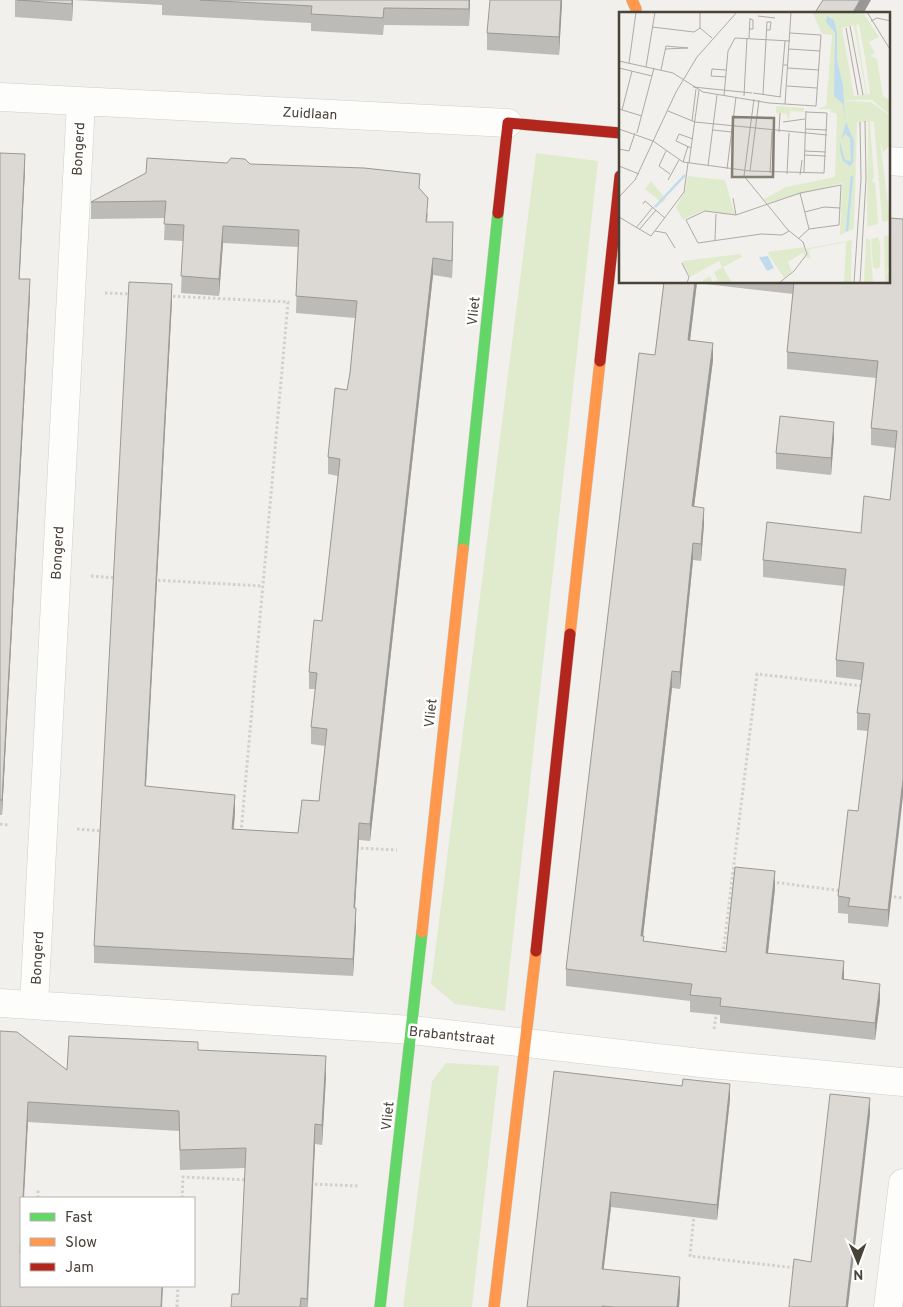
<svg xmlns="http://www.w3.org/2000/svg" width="903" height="1307" font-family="Overpass,sans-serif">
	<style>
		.green { fill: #e0ebce }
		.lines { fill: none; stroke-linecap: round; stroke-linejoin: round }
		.street-casing { stroke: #d0ceca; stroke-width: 29 }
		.fast-casing { stroke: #d1cdc4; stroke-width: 12 }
		.slow-casing { stroke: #d1cdc4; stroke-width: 12 }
		.jam-casing { stroke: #d1cdc4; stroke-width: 12 }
		.path { stroke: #d2d0cb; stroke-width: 3; stroke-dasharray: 2.5 2.5; stroke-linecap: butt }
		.street { stroke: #fdfdfc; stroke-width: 28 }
		.fast { stroke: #63d668; stroke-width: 11 }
		.slow { stroke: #ff974d; stroke-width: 11 }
		.jam { stroke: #b3261e; stroke-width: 11 }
		.wall { fill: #bdbbb7 }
		.shaded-wall { fill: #9a9895 }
		.building { fill: #dcd9d5; stroke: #9a9895 }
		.labels { text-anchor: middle; stroke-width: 5; stroke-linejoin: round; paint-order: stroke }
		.street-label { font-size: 14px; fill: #494238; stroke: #fff }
		.inset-river { fill: none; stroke: #bfdbee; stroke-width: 2.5 }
		.inset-road { fill: none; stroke: #aeaaa5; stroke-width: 1 }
		.view { fill: #847f77; fill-opacity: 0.15; stroke: #847f77; stroke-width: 2.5 }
		.inset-edge { fill: none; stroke: #494238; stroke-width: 2.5 }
	</style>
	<rect width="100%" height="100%" fill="#f2f0ed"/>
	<path class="green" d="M 536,153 L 598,161 L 505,1011 L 455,1004 L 431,984 Z
		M 446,1063 L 499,1066 L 472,1307 L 403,1307 L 432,1081 Z"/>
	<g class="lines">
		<g class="street-casing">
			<path id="street" d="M 0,97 L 508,123
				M 889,161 L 903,162
				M 0,1003 L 412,1030 L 710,1064 L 903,1082
				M 34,1005 L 81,102
				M 888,1307 L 903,1183"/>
		</g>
		<g class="fast-casing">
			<path id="fast" d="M 463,549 L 498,213
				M 380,1307 L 422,932"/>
		</g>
		<g class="slow-casing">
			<path id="slow" d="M 632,0 L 636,9 L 636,14
				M 570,634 L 600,361
				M 422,932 L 463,549
				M 494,1307 L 536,951"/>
		</g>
		<g class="jam-casing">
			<path id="jam" d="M 498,213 L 508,123 L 620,133
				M 600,361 L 620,176
				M 536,951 L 570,634"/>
		</g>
		<path class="path" d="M 105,293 L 132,294
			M 168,296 L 288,302 L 241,833
			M 91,576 L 117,578
			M 153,580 L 262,586
			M 0,824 L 8,825
			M 77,829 L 103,831
			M 356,848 L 397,850
			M 772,882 L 843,891
			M 889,896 L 903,898
			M 723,954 L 757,674 L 863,686
			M 714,1029 L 717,1010
			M 310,1184 L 359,1186
			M 38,1198 L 38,1189
			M 182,1198 L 183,1177 L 249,1180
			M 694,1214 L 690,1256 L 796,1268
			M 177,1307 L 178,1286"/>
		<use href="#street" class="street"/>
		<use href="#fast" class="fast"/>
		<use href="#slow" class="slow"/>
		<use href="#jam" class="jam"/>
	</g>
	<path class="wall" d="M 15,0 L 470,0 L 469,26 L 384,25 L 383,35 L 311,31 L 311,23 L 162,15 L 162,5 L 73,0 L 72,21 L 15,17 Z
		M 562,0 L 559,55 L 487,50 L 487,33 Z
		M 0,153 L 25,169 L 19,279 L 30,294 L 2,815 L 0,815 Z
		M 250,164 L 420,189 L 428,215 L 427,222 L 453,239 L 452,278 L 433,275 L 370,841 L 359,840 L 355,908 L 356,925 L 353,976 L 94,963 L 94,946 L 172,301 L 146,786 L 235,812 L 234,829 L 298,833 L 319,801 L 325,746 L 311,744 L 311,727 L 315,689 L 309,689 L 309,672 L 322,621 L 338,476 L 328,474 L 328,457 L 347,390 L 350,373 L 355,318 L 296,313 L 298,247 L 223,243 L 219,296 L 181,293 L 183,241 L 164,240 L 165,218 L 91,219 L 91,202 Z
		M 903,219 L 888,927 L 848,923 L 848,914 L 838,913 L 838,896 L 858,811 L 868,731 L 857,730 L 857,713 L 861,680 L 836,677 L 836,660 L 844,586 L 763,577 L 763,560 L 861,533 L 890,500 L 895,448 L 871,445 L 871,428 L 876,378 L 787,369 L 787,352 L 793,294 L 697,283 L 690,340 L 713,360 L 694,506 L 704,524 L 701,561 L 693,560 L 680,689 L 672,688 L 643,936 L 644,941 L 726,952 L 775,888 L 768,953 L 844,979 L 880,1001 L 875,1040 L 720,1023 L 720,1015 L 690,1012 L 690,1001 L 566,986 L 566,969 L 655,355 L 664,282 L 889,282 Z
		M 834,438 L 831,475 L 776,469 L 776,453 Z
		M 0,1031 L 67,1070 L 198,1050 L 326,1076 L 322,1145 L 315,1144 L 308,1307 L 231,1307 L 239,1294 L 245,1168 L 180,1170 L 179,1131 L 28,1122 L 21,1198 L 21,1253 L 0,1307 Z
		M 682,1086 L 730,1099 L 717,1220 L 611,1207 L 603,1269 L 680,1292 L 679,1307 L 527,1307 Z"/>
	<path class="shaded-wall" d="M 72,0 L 73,0 L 72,21 Z
		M 469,0 L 470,0 L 469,26 Z
		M 561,0 L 562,0 L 562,4 L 559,55 L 559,37 Z
		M 860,0 L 871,0 L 863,14 L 852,14 Z
		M 25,154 L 25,169 L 19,293 L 19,279 Z
		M 453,222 L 453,239 L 452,278 L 452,261 Z
		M 223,226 L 223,243 L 219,296 L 219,279 Z
		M 433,258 L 433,275 L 370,841 L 370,824 Z
		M 30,279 L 30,294 L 2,815 L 2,800 Z
		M 695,282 L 697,282 L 688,357 L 688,340 Z
		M 172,284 L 172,301 L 145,802 L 145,786 Z
		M 713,343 L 713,360 L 692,523 L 692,506 Z
		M 834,422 L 834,438 L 831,475 L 831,458 Z
		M 704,508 L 704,524 L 701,561 L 701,544 Z
		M 693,543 L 693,560 L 680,689 L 680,672 Z
		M 672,671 L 672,688 L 641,953 L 641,936 Z
		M 903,779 L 903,796 L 888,927 L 888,910 Z
		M 235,795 L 235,812 L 232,846 L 232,829 Z
		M 359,823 L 359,840 L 354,924 L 354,908 Z
		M 775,871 L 775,888 L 766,970 L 766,953 Z
		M 356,908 L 356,925 L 353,976 L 353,959 Z
		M 844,961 L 844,978 L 842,996 L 842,979 Z
		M 880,984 L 880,1001 L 875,1040 L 875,1023 Z
		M 326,1056 L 326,1076 L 322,1145 L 322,1125 Z
		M 730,1084 L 730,1099 L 717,1220 L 717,1205 Z
		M 870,1098 L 870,1115 L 848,1307 L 846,1307 Z
		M 28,1102 L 28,1122 L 24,1198 L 23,1198 Z
		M 315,1124 L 315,1144 L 307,1307 L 307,1299 Z
		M 611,1192 L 611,1207 L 602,1284 L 602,1269 Z
		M 21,1225 L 21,1245 L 20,1273 L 20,1253 Z
		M 680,1277 L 680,1292 L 679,1307 L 677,1307 Z
		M 162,1286 L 163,1286 L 162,1307 L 161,1307 Z"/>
	<path class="building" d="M 17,0 L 72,0 L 72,4 Z
		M 200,0 L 469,0 L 469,9 L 384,8 L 383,18 L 311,14 L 312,6 Z
		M 490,0 L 561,0 L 559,37 L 487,33 Z
		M 823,0 L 860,0 L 852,14 L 814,14 Z
		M 0,153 L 25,154 L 19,279 L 30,279 L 2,800 L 0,800 Z
		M 147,158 L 227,163 L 231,158 L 245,159 L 250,164 L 364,168 L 420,174 L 419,188 L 428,198 L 426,222 L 453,222 L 452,261 L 433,258 L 370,824 L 359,823 L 354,908 L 356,908 L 353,959 L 94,946 L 129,282 L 172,284 L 145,786 L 235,795 L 232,829 L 298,833 L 302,800 L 319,801 L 327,729 L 311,727 L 317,673 L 309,672 L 314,620 L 322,621 L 340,459 L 328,457 L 335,388 L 347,390 L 350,373 L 357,301 L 296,296 L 299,230 L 223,226 L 219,279 L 181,276 L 184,225 L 164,224 L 166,201 L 91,202 L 146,173 Z
		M 889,218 L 903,219 L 903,779 L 888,910 L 848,906 L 850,898 L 838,896 L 848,810 L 858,811 L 870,714 L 857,713 L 864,663 L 836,660 L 846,569 L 763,560 L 767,522 L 861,533 L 864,496 L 890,500 L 897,431 L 871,428 L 878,361 L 787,352 L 794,282 L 889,282 Z
		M 664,282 L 695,282 L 688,340 L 713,343 L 692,506 L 704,508 L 701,544 L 693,543 L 680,672 L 672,671 L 641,936 L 644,936 L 643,941 L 726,952 L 735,867 L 775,871 L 766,953 L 844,961 L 842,979 L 880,984 L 875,1023 L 720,1006 L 721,998 L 690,995 L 692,984 L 566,969 L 639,353 L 655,355 Z
		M 780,416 L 834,422 L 831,458 L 776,453 Z
		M 0,1031 L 17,1032 L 67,1070 L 69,1036 L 198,1042 L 198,1050 L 326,1056 L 322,1125 L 315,1124 L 307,1299 L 301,1298 L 300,1307 L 231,1307 L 232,1294 L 239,1294 L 246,1148 L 180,1150 L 179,1111 L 28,1102 L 23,1198 L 21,1198 L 21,1225 L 20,1253 L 21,1253 L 21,1286 L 162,1286 L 161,1307 L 0,1307 Z
		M 554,1071 L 682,1086 L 683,1079 L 730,1084 L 717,1205 L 611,1192 L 602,1269 L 680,1277 L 677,1307 L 614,1307 L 602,1306 L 602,1307 L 527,1307 Z
		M 830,1094 L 870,1098 L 846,1307 L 789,1307 L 794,1259 L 811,1262 Z"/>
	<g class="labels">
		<g class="street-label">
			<text transform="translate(310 113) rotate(3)" y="5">Zuidlaan</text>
			<text transform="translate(78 149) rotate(-87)" y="5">Bongerd</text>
			<text transform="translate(473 311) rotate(-84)" y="5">Vliet</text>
			<text transform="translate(57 553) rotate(-87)" y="5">Bongerd</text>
			<text transform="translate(430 713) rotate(-84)" y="5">Vliet</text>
			<text transform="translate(37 958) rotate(-87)" y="5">Bongerd</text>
			<text transform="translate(452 1035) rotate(6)" y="5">Brabantstraat</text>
			<text transform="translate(387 1116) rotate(-84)" y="5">Vliet</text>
		</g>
	</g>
	<g transform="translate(619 12)">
		<rect width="271" height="271" fill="#f2f0ed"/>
		<path d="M 193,0 L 244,0 L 260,25 L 250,30 L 256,41 L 251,44 L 258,47 L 264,84 L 271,88 L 271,103 L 253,88 L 228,88 L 214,97 L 198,97 L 207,94 L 213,23 L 203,22 ZM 240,12 L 246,45 L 251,82 L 248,82 L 237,13 ZM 235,13 L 247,82 L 235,84 L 223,16 ZM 227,89 L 252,90 L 271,104 L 271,133 L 264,141 L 261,128 L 271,208 L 264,210 L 263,207 L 255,110 L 251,109 L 255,166 L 253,169 L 256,170 L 259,208 L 259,212 L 248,215 L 249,110 L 238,110 L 235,217 L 221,223 L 223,171 L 149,191 L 145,187 L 167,175 L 216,165 L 218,102 L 210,99 ZM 157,94 L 185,96 L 185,100 L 171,99 L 170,109 L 167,102 L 157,101 ZM 69,164 L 106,168 L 116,203 L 83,199 L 64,208 L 57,195 L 66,179 ZM 32,169 L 47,187 L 43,191 L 26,177 ZM 271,223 L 271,254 L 267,262 L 271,259 L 271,271 L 266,271 L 265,224 ZM 259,225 L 261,231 L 262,255 L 261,242 L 261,255 L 258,257 L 254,255 L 252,227 ZM 247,226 L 251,228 L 254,271 L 245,271 ZM 233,228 L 232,271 L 225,271 L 227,230 L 192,237 L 189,238 L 192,247 L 188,246 L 188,237 L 190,236 ZM 185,235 L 187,246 L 183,241 L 169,250 L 173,260 L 165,266 L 148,240 ZM 121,242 L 123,245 L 104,255 L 113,271 L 80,271 L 91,264 L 94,270 L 99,268 L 95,261 L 103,255 L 100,249 L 71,265 L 63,249 Z" fill="#e0ebce" fill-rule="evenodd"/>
		<path d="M 208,4 L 215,8 L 218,21 L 218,48 L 224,74 L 226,110 L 224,92 L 215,84 L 216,21 L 207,10 ZM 227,110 L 235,129 L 234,151 L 231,154 L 224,149 L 221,138 L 221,130 L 226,148 L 232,149 L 231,126 L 226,122 L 222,128 ZM 149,244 L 155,256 L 148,259 L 140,245 Z" fill="#bfdbee"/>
		<path class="inset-river" d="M 36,195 L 66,163M 228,219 L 233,164"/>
		<path class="inset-road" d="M 81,0 L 81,16 L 93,26M 248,0 L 272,39M 139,4 L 156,6M 252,9 L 258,6 L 272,9M 231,14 L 244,83M 33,15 L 75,20 L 81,16M 227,16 L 239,83M 131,17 L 134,17 L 134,8 L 131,7M 130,26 L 131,6M 170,37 L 201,39M 0,49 L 54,61 L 84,80 L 150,91 L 197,94 L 202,23 L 171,21M 10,51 L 17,0M 164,53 L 166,29M 27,55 L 36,0M 0,56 L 33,64M 169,56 L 200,58M 42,58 L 47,34 L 69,36 L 46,37M 107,65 L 92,64 L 93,57 L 107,58M 168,74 L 198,76M 74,75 L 133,81M 134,81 L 162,85M 144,82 L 148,10 L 152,10 L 151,18 L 148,18M 105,84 L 109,39 L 116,26 L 171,29M 125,84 L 128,26M 161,85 L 164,53 L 169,53M 135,87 L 125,164 L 169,218 L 184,230 L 188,242 L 175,259 L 160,271M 166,92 L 172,0M 0,97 L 23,104M 3,98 L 13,59M 49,99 L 76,110 L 208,123M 73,109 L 77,77M 164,110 L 186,107M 0,117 L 34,129 L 64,150 L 131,159 L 205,161 L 208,101 L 187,100M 186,117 L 208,118M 94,118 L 113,120M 160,120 L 161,101M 18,121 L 35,56M 72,136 L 57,129 L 60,122 L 74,127M 0,137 L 10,139 L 16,121M 47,139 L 40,154 L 51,162M 186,139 L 207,140M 185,143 L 207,144M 64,150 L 69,134M 70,151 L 80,78M 0,154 L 20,162M 89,154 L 98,83M 108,157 L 117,85M 131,159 L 140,88M 185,160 L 187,99M 151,161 L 153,119M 168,162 L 170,121M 181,163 L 183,148M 49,168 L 60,148M 181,181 L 190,217M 0,185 L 16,168 L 57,80 L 78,45 L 118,0M 114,186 L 117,203M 24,192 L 26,189 L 46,206M 186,200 L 205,195 L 221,196M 0,205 L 32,224 L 65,180 L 69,151M 17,216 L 34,195M 20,218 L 37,198M 36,219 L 47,221 L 56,236M 170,219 L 163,223 L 142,222 L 79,231 L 67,208 L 86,199 L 117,203 L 181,181 L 222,173 L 220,213 L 190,217 L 180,226M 96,228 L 97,202M 63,251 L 70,265 L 68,271M 235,271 L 242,167 L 241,110M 241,271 L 247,167 L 246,109"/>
		<path class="view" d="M 114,105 L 155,106 L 154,165 L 113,165 Z"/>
		<rect width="271" height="271" class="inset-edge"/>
	</g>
	<rect x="20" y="1197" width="175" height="90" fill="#ffffff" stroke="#b6b3af"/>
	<rect x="30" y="1213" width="25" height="8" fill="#63d668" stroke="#b6b3af"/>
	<text x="65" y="1222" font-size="15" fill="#494238">Fast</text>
	<rect x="30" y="1238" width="25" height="8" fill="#ff974d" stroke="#b6b3af"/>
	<text x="65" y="1247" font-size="15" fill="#494238">Slow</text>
	<rect x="30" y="1263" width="25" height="8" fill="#b3261e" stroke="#b6b3af"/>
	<text x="65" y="1272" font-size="15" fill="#494238">Jam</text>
	<g transform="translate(858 1262) rotate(179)" stroke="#ffffff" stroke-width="4" paint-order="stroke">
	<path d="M0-4L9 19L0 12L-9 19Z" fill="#494238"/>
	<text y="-8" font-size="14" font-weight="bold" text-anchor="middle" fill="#494238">N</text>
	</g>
</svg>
